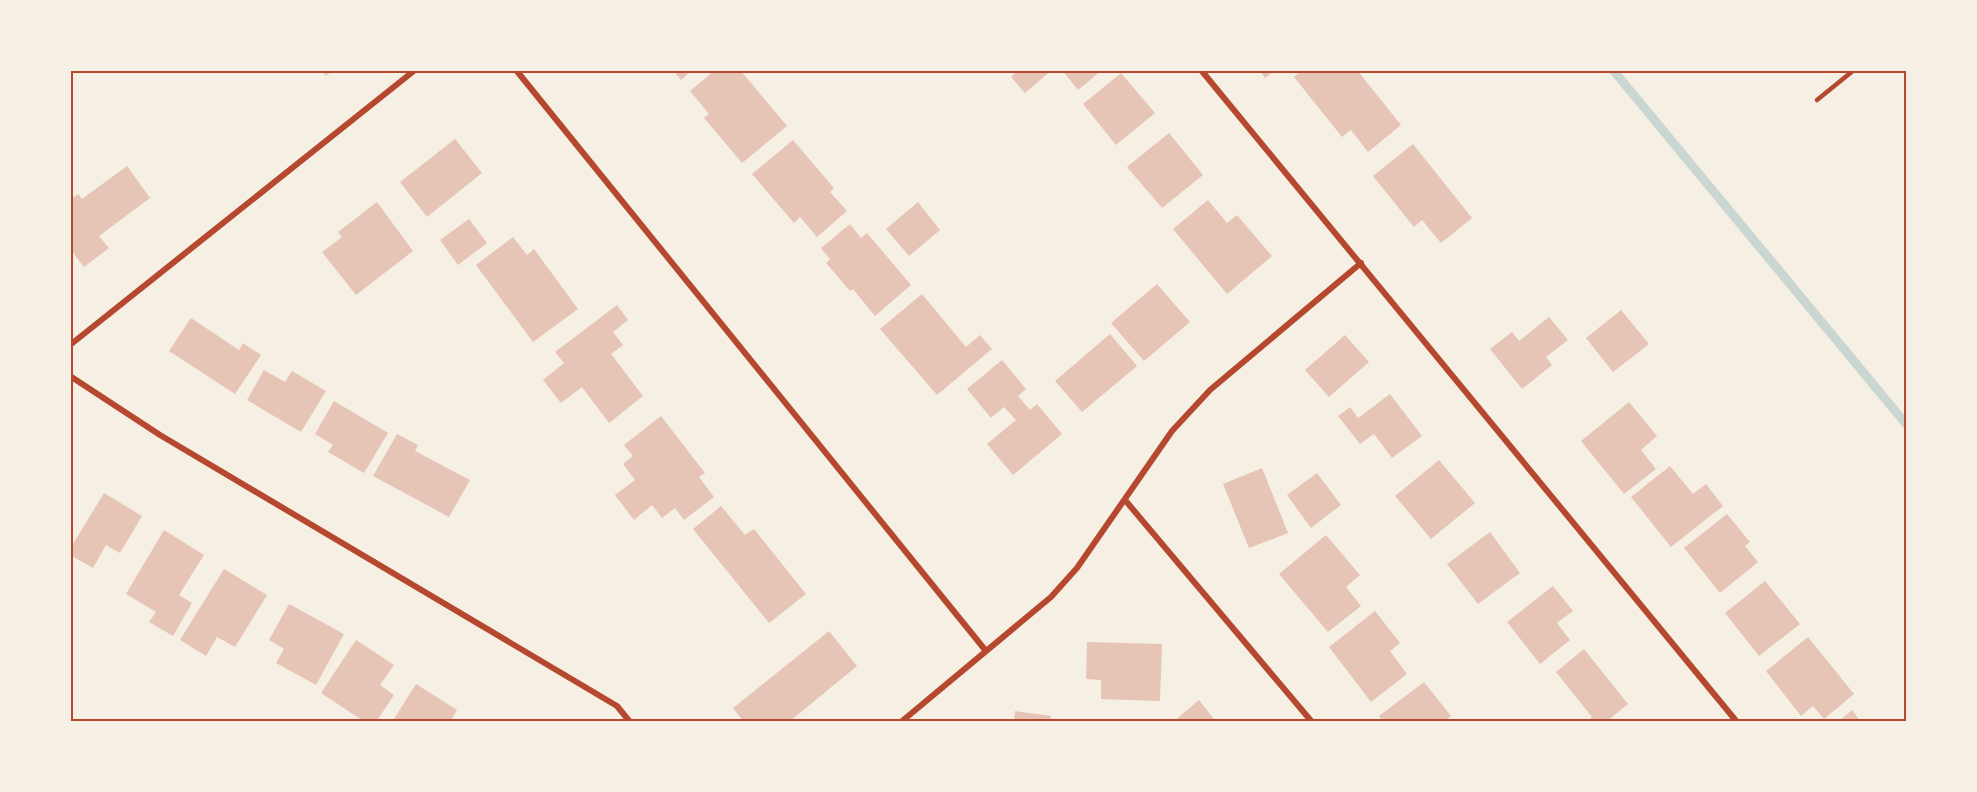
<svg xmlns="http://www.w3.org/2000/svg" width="1977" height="792" font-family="Figtree,sans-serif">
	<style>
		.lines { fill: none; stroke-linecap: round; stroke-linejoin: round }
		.stream { stroke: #c9d6d2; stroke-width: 9 }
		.building { fill: #e6c5b7 }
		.service { stroke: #b5482f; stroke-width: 4.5 }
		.minor { stroke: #b5482f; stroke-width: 6 }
		.neatline { fill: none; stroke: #b5482f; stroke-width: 2 }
	</style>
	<rect width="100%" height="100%" fill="#f6efe4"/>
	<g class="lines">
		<path class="stream" d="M 1613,70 L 1906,424"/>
	</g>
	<path class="building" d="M 321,70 L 333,70 L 326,76 Z
		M 673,70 L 692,70 L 681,80 Z
		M 715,70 L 740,70 L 787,126 L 742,163 L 704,118 L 709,114 L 690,91 Z
		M 1018,70 L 1052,70 L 1025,93 L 1011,77 Z
		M 1062,70 L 1102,70 L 1078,90 Z
		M 1259,70 L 1275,70 L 1265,78 Z
		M 1302,70 L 1357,70 L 1401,125 L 1368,152 L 1351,130 L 1342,137 L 1294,77 Z
		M 1121,73 L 1155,113 L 1116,145 L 1083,104 Z
		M 1169,133 L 1203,175 L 1162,208 L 1127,167 Z
		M 455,139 L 482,173 L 427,217 L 400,182 Z
		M 793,140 L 834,188 L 830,192 L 847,211 L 817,237 L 800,217 L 794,223 L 752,174 Z
		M 1413,144 L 1472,218 L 1441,243 L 1422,220 L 1414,227 L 1373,176 Z
		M 127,166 L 150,198 L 99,236 L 109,248 L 84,267 L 70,249 L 70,200 L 78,194 L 82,199 Z
		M 1208,200 L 1227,223 L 1237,215 L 1272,256 L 1227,294 L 1173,229 Z
		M 377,202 L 413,251 L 356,295 L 322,252 L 342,237 L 338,232 Z
		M 918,202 L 940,230 L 909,256 L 886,229 Z
		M 469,219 L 487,243 L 458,265 L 440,240 Z
		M 850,224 L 861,238 L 867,233 L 911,285 L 875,316 L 853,289 L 850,291 L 826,263 L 830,259 L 821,248 Z
		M 513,237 L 527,255 L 534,249 L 578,309 L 533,342 L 476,265 Z
		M 1157,284 L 1190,322 L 1144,361 L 1111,323 Z
		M 922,294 L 966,347 L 980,335 L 992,349 L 937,395 L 880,329 Z
		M 617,305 L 628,320 L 613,332 L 623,345 L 611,354 L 643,396 L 609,423 L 582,387 L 561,403 L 543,380 L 564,363 L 555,352 Z
		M 1621,310 L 1649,344 L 1613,372 L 1586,338 Z
		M 1549,317 L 1568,340 L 1546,357 L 1552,365 L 1522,389 L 1490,349 L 1512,332 L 1519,341 Z
		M 191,318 L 239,350 L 243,343 L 261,355 L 235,394 L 169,351 Z
		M 1110,334 L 1137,366 L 1082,412 L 1055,381 Z
		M 1345,335 L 1369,362 L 1329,397 L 1305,370 Z
		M 1002,360 L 1026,389 L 1018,396 L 1030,410 L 1037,404 L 1062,434 L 1013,475 L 987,444 L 1016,420 L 1004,407 L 991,418 L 967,389 Z
		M 264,370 L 285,382 L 292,371 L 326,391 L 301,432 L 247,400 Z
		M 1390,394 L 1422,436 L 1392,458 L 1374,434 L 1360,444 L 1338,416 L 1350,407 L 1358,418 Z
		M 334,401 L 388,433 L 364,473 L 328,452 L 333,445 L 315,434 Z
		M 1629,402 L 1657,436 L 1641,450 L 1656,469 L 1624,494 L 1581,441 Z
		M 661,416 L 705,473 L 699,477 L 714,497 L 684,520 L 675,508 L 662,518 L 652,505 L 634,520 L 615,495 L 635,480 L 623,464 L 633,456 L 624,445 Z
		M 397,434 L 418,445 L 415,451 L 470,480 L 449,517 L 373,476 Z
		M 1439,460 L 1475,503 L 1431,539 L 1395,496 Z
		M 1670,466 L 1693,494 L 1706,484 L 1723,506 L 1671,547 L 1631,497 Z
		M 1262,468 L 1288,533 L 1249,548 L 1223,484 Z
		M 1317,473 L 1341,505 L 1311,528 L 1287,495 Z
		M 104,493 L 142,516 L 120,553 L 106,545 L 93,568 L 70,555 L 70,549 Z
		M 721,506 L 745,535 L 754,529 L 806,594 L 769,623 L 693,529 Z
		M 1727,514 L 1750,542 L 1745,546 L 1758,562 L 1720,593 L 1684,548 Z
		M 164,530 L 204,555 L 179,595 L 192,603 L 173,636 L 149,622 L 156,612 L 126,594 Z
		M 1490,532 L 1520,573 L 1478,604 L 1447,564 Z
		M 1326,535 L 1360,575 L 1346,587 L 1361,606 L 1328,632 L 1279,574 Z
		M 224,569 L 267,595 L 235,647 L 217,637 L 206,656 L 180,640 Z
		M 1765,581 L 1800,624 L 1759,656 L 1725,613 Z
		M 1553,586 L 1573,611 L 1557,623 L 1570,640 L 1540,664 L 1507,622 Z
		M 289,604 L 344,634 L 316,685 L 276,663 L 284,649 L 269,640 Z
		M 1375,611 L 1400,643 L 1390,651 L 1407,674 L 1371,702 L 1329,647 Z
		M 829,631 L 857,666 L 789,722 L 744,722 L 733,708 Z
		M 1808,637 L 1854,694 L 1824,719 L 1813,706 L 1801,716 L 1766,671 Z
		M 356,640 L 394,665 L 380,685 L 394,695 L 376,722 L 365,722 L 321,693 Z
		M 1087,642 L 1162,644 L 1160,701 L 1101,699 L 1101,680 L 1086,679 Z
		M 1584,649 L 1628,704 L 1606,722 L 1586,722 L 1592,717 L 1556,672 Z
		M 1424,682 L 1451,716 L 1444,722 L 1383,722 L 1379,716 Z
		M 416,684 L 457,710 L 450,722 L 392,722 Z
		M 1199,700 L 1216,722 L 1173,722 Z
		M 1852,710 L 1861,722 L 1838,722 Z
		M 1015,711 L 1051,716 L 1050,722 L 1014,722 Z"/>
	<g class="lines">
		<path class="service" d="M 1817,100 L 1854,70"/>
		<path class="minor" d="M 516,70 L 986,651
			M 1201,70 L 1737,722
			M 70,345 L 415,70
			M 70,376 L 160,435 L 617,706 L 630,722
			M 1125,500 L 1312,722
			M 901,722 L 1051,597 L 1077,568 L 1172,431 L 1210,390 L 1361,263"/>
	</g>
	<rect width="1977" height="792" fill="none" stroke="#f6efe4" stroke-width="144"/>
	<rect x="72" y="72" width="1833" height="648" class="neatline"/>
</svg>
